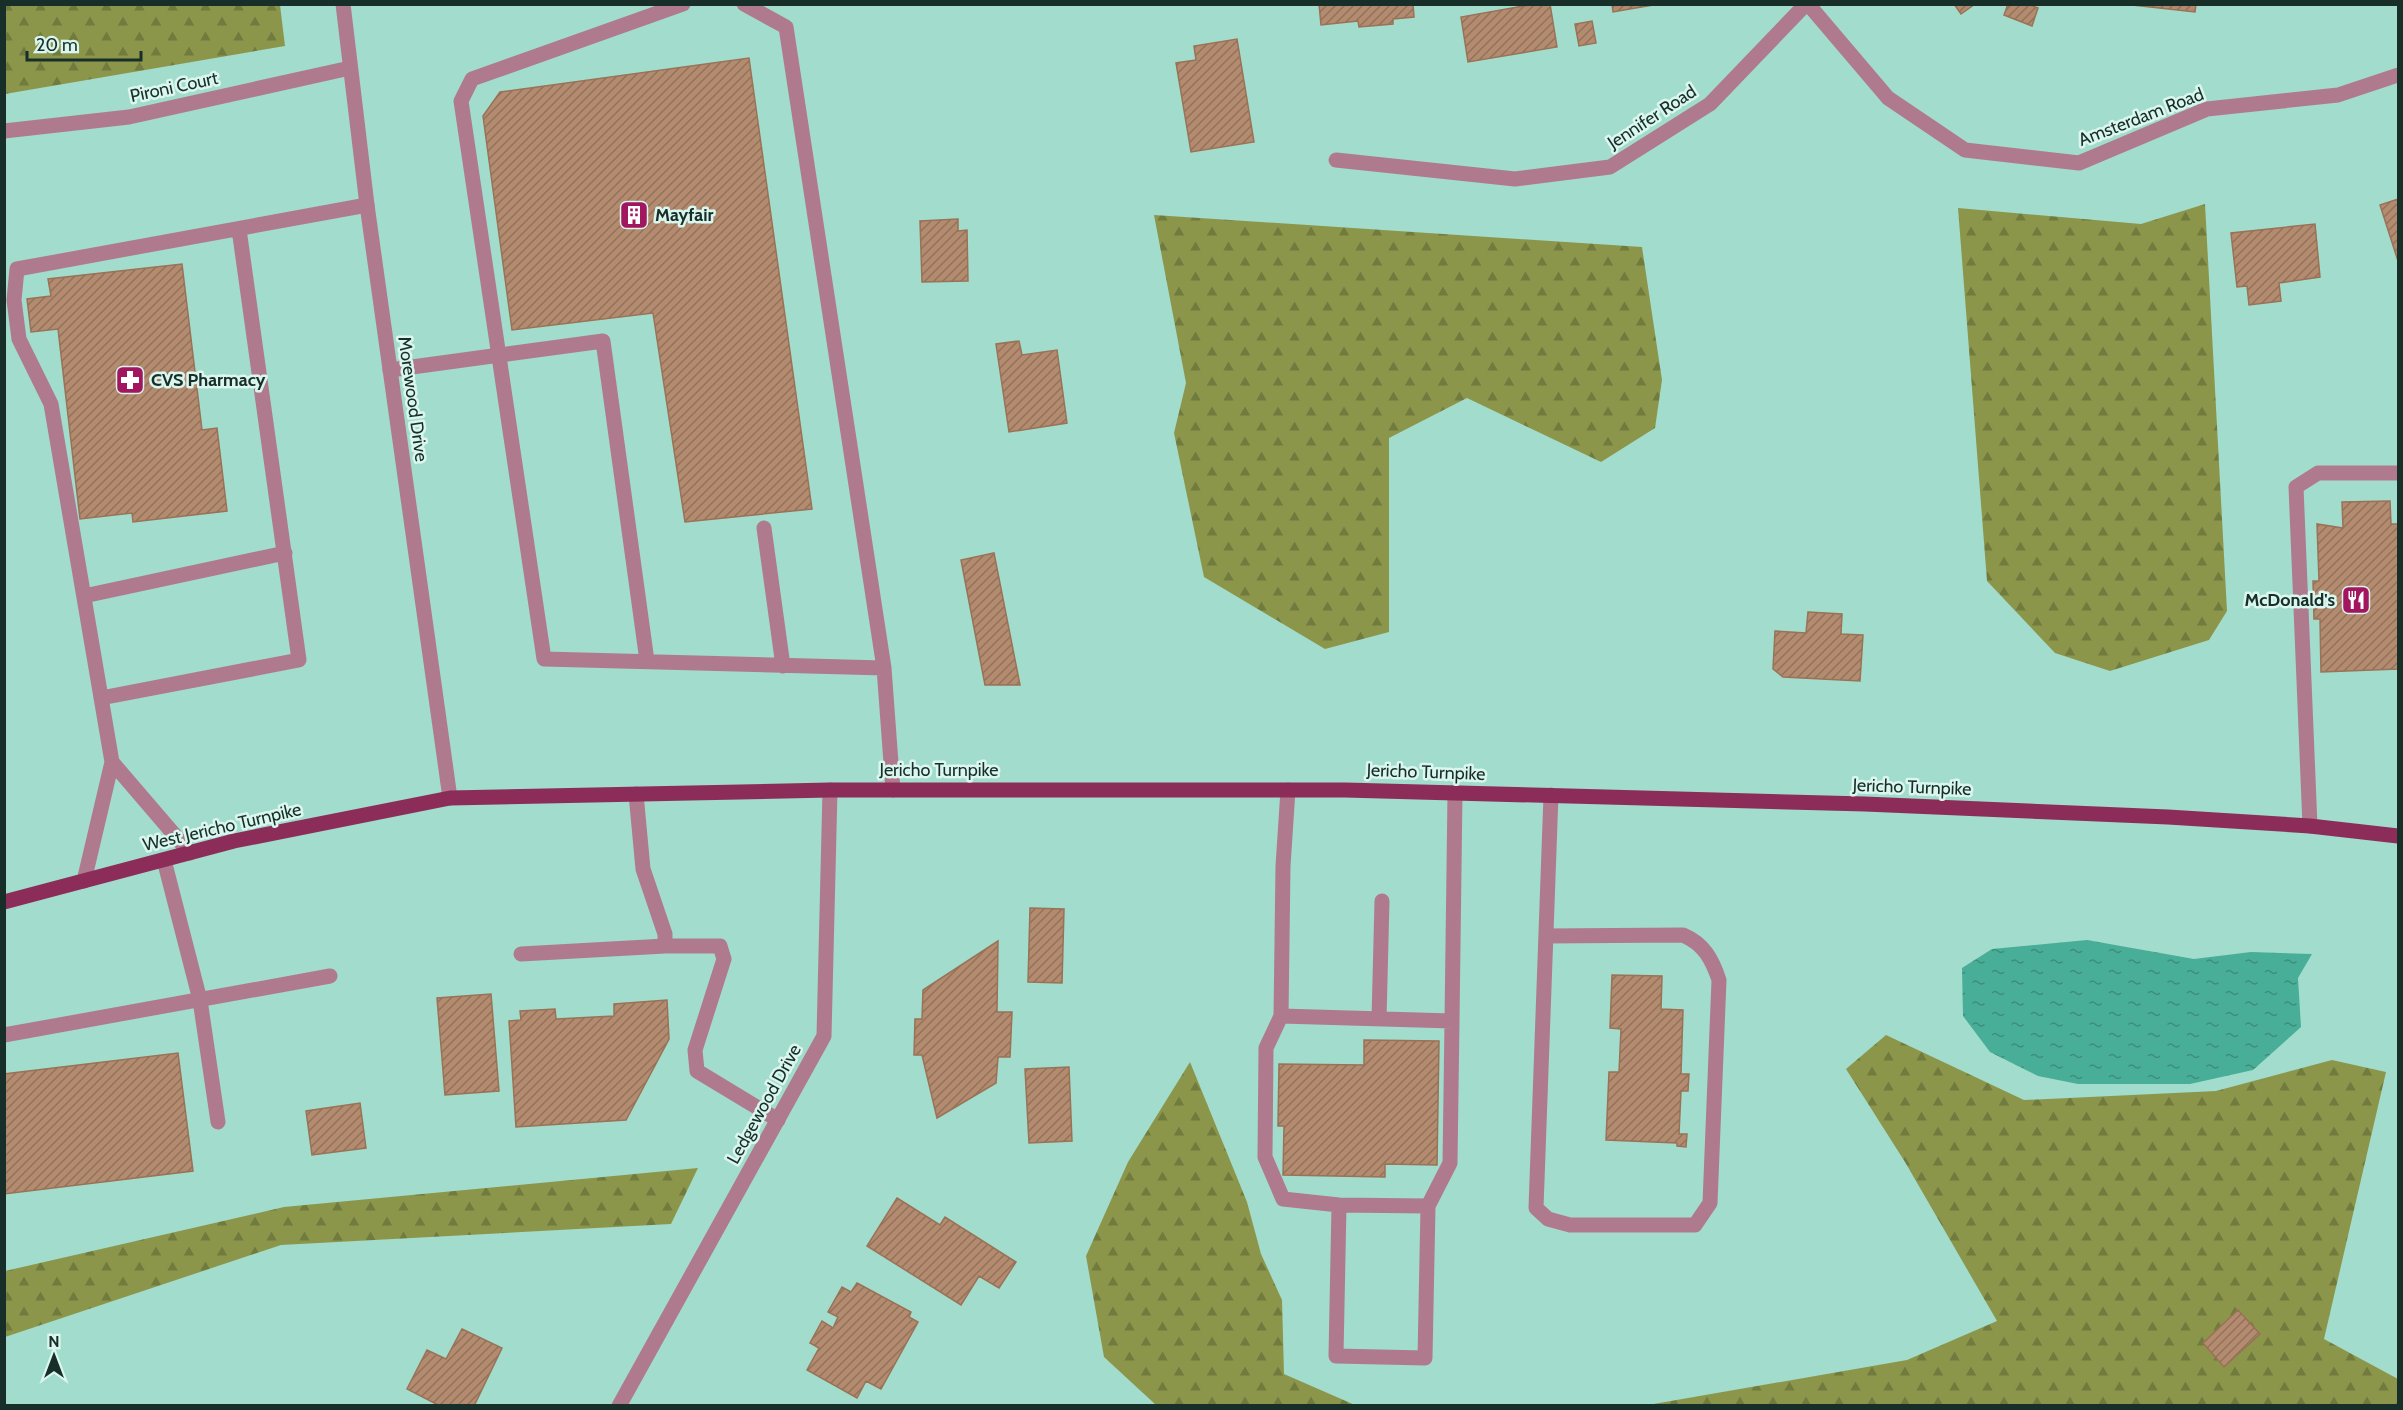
<svg xmlns="http://www.w3.org/2000/svg" width="2403" height="1410" font-family="Cabin,sans-serif">
	<style>
		.forest { fill: url(#forest-firs) }
		.water { fill: url(#water-ripples) }
		.building { fill: url(#building-hatch); stroke: #997257; stroke-width: 1.5 }
		.lines { fill: none; stroke-linecap: round; stroke-linejoin: round }
		.service { stroke: #b07a8e; stroke-width: 15 }
		.minor { stroke: #b07a8e; stroke-width: 15 }
		.tertiary { stroke: #b07a8e; stroke-width: 15 }
		.primary { stroke: #8c2d59; stroke-width: 15 }
		.labels { text-anchor: middle; stroke-width: 5; stroke-linejoin: round; paint-order: stroke }
		.street-label { font-size: 18px; fill: #182f29; stroke: #daf6ee }
		.poi-label { font-size: 18px; font-weight: bold; fill: #182f29; stroke: #daf6ee; text-anchor: start }
	</style>
	<defs>
		<pattern id="forest-firs" width="22" height="20" patternUnits="userSpaceOnUse" patternTransform="scale(1.5)"><rect width="22" height="20" fill="#8c964b"/><path d="M5 1l3.5 6h-7zM16 11l3.5 6h-7z" fill="#717b3e"/></pattern>
		<pattern id="water-ripples" width="26" height="14" patternUnits="userSpaceOnUse" patternTransform="scale(1.5)"><rect width="26" height="14" fill="#49ae97"/><path d="M2 4q2-2 4 0t4 0M15 11q2-2 4 0t4 0" fill="none" stroke="#3c8e7b"/></pattern>
		<pattern id="building-hatch" width="6" height="6" patternUnits="userSpaceOnUse" patternTransform="scale(1.5)"><rect width="6" height="6" fill="#b48b6f"/><path d="M-1 1l2-2M0 6l6-6M5 7l2-2" fill="none" stroke="#91725b"/></pattern>
	</defs>
	<rect width="100%" height="100%" fill="#a2dccc"/>
	<path class="forest" d="M 5,4 L 280,5 L 285,46 L 5,94 Z
		M 2205,204 L 2227,611 L 2209,640 L 2110,671 L 2055,653 L 1987,581 L 1958,208 L 2141,224 Z
		M 1154,215 L 1642,247 L 1662,380 L 1655,428 L 1601,462 L 1467,398 L 1389,438 L 1389,632 L 1325,649 L 1204,577 L 1174,433 L 1186,383 Z
		M 1886,1035 L 2024,1100 L 2216,1091 L 2332,1060 L 2386,1072 L 2324,1339 L 2398,1379 L 2398,1405 L 1642,1406 L 1907,1360 L 1997,1321 L 1905,1162 L 1846,1069 Z
		M 1190,1062 L 1247,1202 L 1261,1254 L 1282,1300 L 1284,1374 L 1355,1405 L 1156,1405 L 1104,1357 L 1086,1256 L 1128,1162 Z
		M 698,1168 L 671,1224 L 281,1245 L 5,1337 L 5,1271 L 284,1207 Z"/>
	<path class="water" d="M 2087,940 L 2194,959 L 2251,952 L 2312,954 L 2298,978 L 2301,1027 L 2253,1070 L 2190,1084 L 2078,1084 L 2038,1076 L 1990,1052 L 1963,1016 L 1962,968 L 1992,949 Z"/>
	<path class="building" d="M 1319,4 L 1413,4 L 1414,17 L 1393,19 L 1393,24 L 1359,27 L 1358,21 L 1321,25 Z
		M 1535,4 L 1550,4 L 1557,47 L 1468,62 L 1461,17 Z
		M 1612,4 L 1659,4 L 1613,12 Z
		M 1954,4 L 1975,4 L 1961,14 Z
		M 2008,4 L 2027,4 L 2038,8 L 2032,26 L 2004,15 Z
		M 2123,4 L 2196,4 L 2195,12 Z
		M 1592,21 L 1596,43 L 1579,46 L 1575,24 Z
		M 1237,39 L 1254,142 L 1191,152 L 1176,63 L 1196,60 L 1194,46 Z
		M 749,58 L 812,509 L 685,522 L 653,313 L 512,330 L 483,116 L 500,92 Z
		M 2398,199 L 2398,261 L 2380,205 Z
		M 958,219 L 958,231 L 967,230 L 968,281 L 922,282 L 920,221 Z
		M 2315,224 L 2320,277 L 2279,283 L 2281,301 L 2249,305 L 2247,286 L 2237,287 L 2231,233 Z
		M 182,264 L 202,430 L 217,428 L 227,511 L 133,522 L 132,513 L 80,519 L 58,329 L 31,332 L 27,299 L 51,296 L 48,279 Z
		M 1019,341 L 1022,355 L 1057,350 L 1067,423 L 1009,432 L 996,344 Z
		M 2390,501 L 2391,524 L 2398,524 L 2398,669 L 2321,672 L 2320,619 L 2314,619 L 2313,581 L 2319,581 L 2317,524 L 2343,528 L 2342,502 Z
		M 994,553 L 1020,685 L 985,685 L 961,560 Z
		M 1808,612 L 1842,614 L 1841,634 L 1863,635 L 1860,681 L 1783,677 L 1773,669 L 1775,631 L 1806,633 Z
		M 1030,908 L 1064,909 L 1062,983 L 1028,982 Z
		M 998,941 L 997,1012 L 1012,1012 L 1010,1057 L 998,1057 L 996,1083 L 937,1118 L 922,1055 L 914,1055 L 915,1019 L 922,1019 L 923,990 Z
		M 1612,975 L 1662,976 L 1661,1009 L 1683,1010 L 1681,1074 L 1689,1074 L 1688,1091 L 1681,1091 L 1679,1134 L 1687,1134 L 1686,1147 L 1677,1146 L 1677,1143 L 1606,1140 L 1609,1072 L 1619,1072 L 1621,1029 L 1610,1028 Z
		M 491,994 L 499,1091 L 445,1095 L 437,998 Z
		M 667,1000 L 669,1039 L 626,1120 L 516,1127 L 509,1021 L 521,1020 L 520,1011 L 555,1009 L 556,1019 L 614,1016 L 614,1004 Z
		M 1364,1040 L 1439,1041 L 1437,1165 L 1385,1164 L 1385,1177 L 1283,1175 L 1284,1126 L 1278,1126 L 1279,1064 L 1364,1065 Z
		M 178,1053 L 193,1171 L 4,1194 L 4,1074 Z
		M 1069,1067 L 1072,1141 L 1029,1143 L 1025,1069 Z
		M 360,1103 L 366,1148 L 312,1155 L 306,1111 Z
		M 897,1198 L 940,1225 L 945,1217 L 1016,1262 L 999,1288 L 979,1276 L 961,1305 L 867,1246 Z
		M 857,1283 L 911,1312 L 909,1317 L 918,1322 L 881,1389 L 866,1381 L 857,1398 L 807,1370 L 819,1348 L 810,1343 L 822,1321 L 833,1328 L 838,1317 L 828,1312 L 842,1287 L 851,1292 Z
		M 2238,1310 L 2260,1334 L 2224,1367 L 2203,1343 Z
		M 462,1329 L 502,1348 L 474,1406 L 440,1406 L 407,1389 L 427,1350 L 446,1359 Z"/>
	<g class="lines">
		<path class="service" d="M 683,4 L 472,79 L 461,101 L 544,659 L 884,668 L 786,27 L 744,4
			M 390,370 L 603,341 L 647,661
			M 764,528 L 783,666
			M 84,596 L 285,553
			M 884,668 L 893,790
			M 101,698 L 299,660 L 239,229
			M 112,762 L 51,404 L 19,339 L 14,300 L 17,269 L 367,205
			M 1288,790 L 1283,866 L 1281,1016 L 1452,1021 L 1455,793
			M 2310,826 L 2296,487 L 2318,473 L 2398,473
			M 164,860 L 200,1000 L 218,1122
			M 84,881 L 112,762 L 190,853
			M 1546,936 L 1683,935 C 1704,944 1712,959 1719,980 L 1710,1203 L 1695,1225 L 1570,1225 L 1548,1219 L 1536,1208 C 1541,1070 1546,933 1551,795
			M 665,946 L 720,946 L 724,959 L 695,1050 L 697,1071 L 778,1120
			M 521,954 L 665,946 L 665,934 L 643,869 L 636,794
			M 1281,1016 L 1266,1048 L 1265,1157 L 1283,1199 L 1339,1205 L 1428,1206
			M 1379,1019 L 1382,901
			M 4,1035 L 330,976
			M 1339,1205 L 1336,1356 L 1425,1358 L 1428,1206 L 1450,1163 L 1452,1021"/>
		<path class="minor" d="M 1808,4 L 1888,98 L 1965,150 L 2079,163 L 2207,109 L 2338,95 L 2398,75
			M 4,131 L 129,117 L 350,68
			M 1336,160 L 1515,179 L 1610,167 L 1710,104 L 1806,4"/>
		<path class="tertiary" d="M 343,4 L 367,205 L 450,798
			M 619,1406 L 824,1036 L 830,790"/>
		<path class="primary" d="M 4,902 L 234,841 L 450,798 L 830,790 L 1345,790 L 1865,804 L 2168,817 L 2310,826 L 2398,836"/>
	</g>
	<defs>
		<g id="building-square" transform="scale(1.5)"><rect x="-9" y="-9" width="18" height="18" rx="4" fill="#a21660" stroke="#daf6ee"/><path d="M-4-6H4V6H1V3H-1V6H-4ZM-2.5-4.3h1.7v1.8h-1.7ZM.8-4.3h1.7v1.8H.8ZM-2.5-1h1.7V.8h-1.7ZM.8-1h1.7V.8H.8Z" fill="#fff"/></g>
		<g id="pharmacy-square" transform="scale(1.5)"><rect x="-9" y="-9" width="18" height="18" rx="4" fill="#a21660" stroke="#daf6ee"/><path d="M-2-6h4v4h4v4h-4v4h-4v-4h-4v-4h4Z" fill="#fff"/></g>
		<g id="restaurant-square" transform="scale(1.5)"><rect x="-9" y="-9" width="18" height="18" rx="4" fill="#a21660" stroke="#daf6ee"/><path d="M-5-6h1v4h1v-4h1v4h1v-4h1v5L-1.5 .5V6h-2V.5L-5-1ZM5-6V6H3V1.5H1.5Q1.5-4 5-6Z" fill="#fff"/></g>
	</defs>
	<g fill-rule="evenodd">
		<use href="#building-square" x="634" y="215"/>
		<use href="#pharmacy-square" x="130" y="380"/>
		<use href="#restaurant-square" x="2356" y="600"/>
	</g>
	<g class="labels">
		<g class="street-label">
			<text transform="translate(174 87) rotate(-12)" y="6">Pironi Court</text>
			<text transform="translate(1652 117) rotate(-33)" y="6">Jennifer Road</text>
			<text transform="translate(2141 117) rotate(-21)" y="6">Amsterdam Road</text>
			<text transform="translate(413 399) rotate(82)" y="6">Morewood Drive</text>
			<text x="939" y="776">Jericho Turnpike</text>
			<text transform="translate(1426 772) rotate(2)" y="6">Jericho Turnpike</text>
			<text transform="translate(1912 787) rotate(2)" y="6">Jericho Turnpike</text>
			<text transform="translate(222 827) rotate(-13)" y="6">West Jericho Turnpike</text>
			<text transform="translate(764 1104) rotate(-61)" y="6">Ledgewood Drive</text>
		</g>
		<g class="poi-label">
			<text x="655" y="221">Mayfair</text>
			<text x="151" y="386">CVS Pharmacy</text>
			<text x="2335" y="606" text-anchor="end">McDonald's</text>
		</g>
	</g>
	<rect width="2403" height="1410" fill="none" stroke="#182f29" stroke-width="12"/>
	<g transform="translate(54 1356)" stroke="#daf6ee" stroke-width="4.5" paint-order="stroke">
	<path d="M0-4.5L10 22L0 15L-10 22Z" fill="#182f29"/>
	<text y="-9" font-size="16" font-weight="bold" text-anchor="middle" fill="#182f29">N</text>
	</g>
	<path d="M27 51v9h114v-9" fill="none" stroke="#182f29" stroke-width="3"/>
	<text x="36" y="51" font-size="18" fill="#182f29" stroke="#daf6ee" stroke-width="4.5" paint-order="stroke">20 m</text>
</svg>
